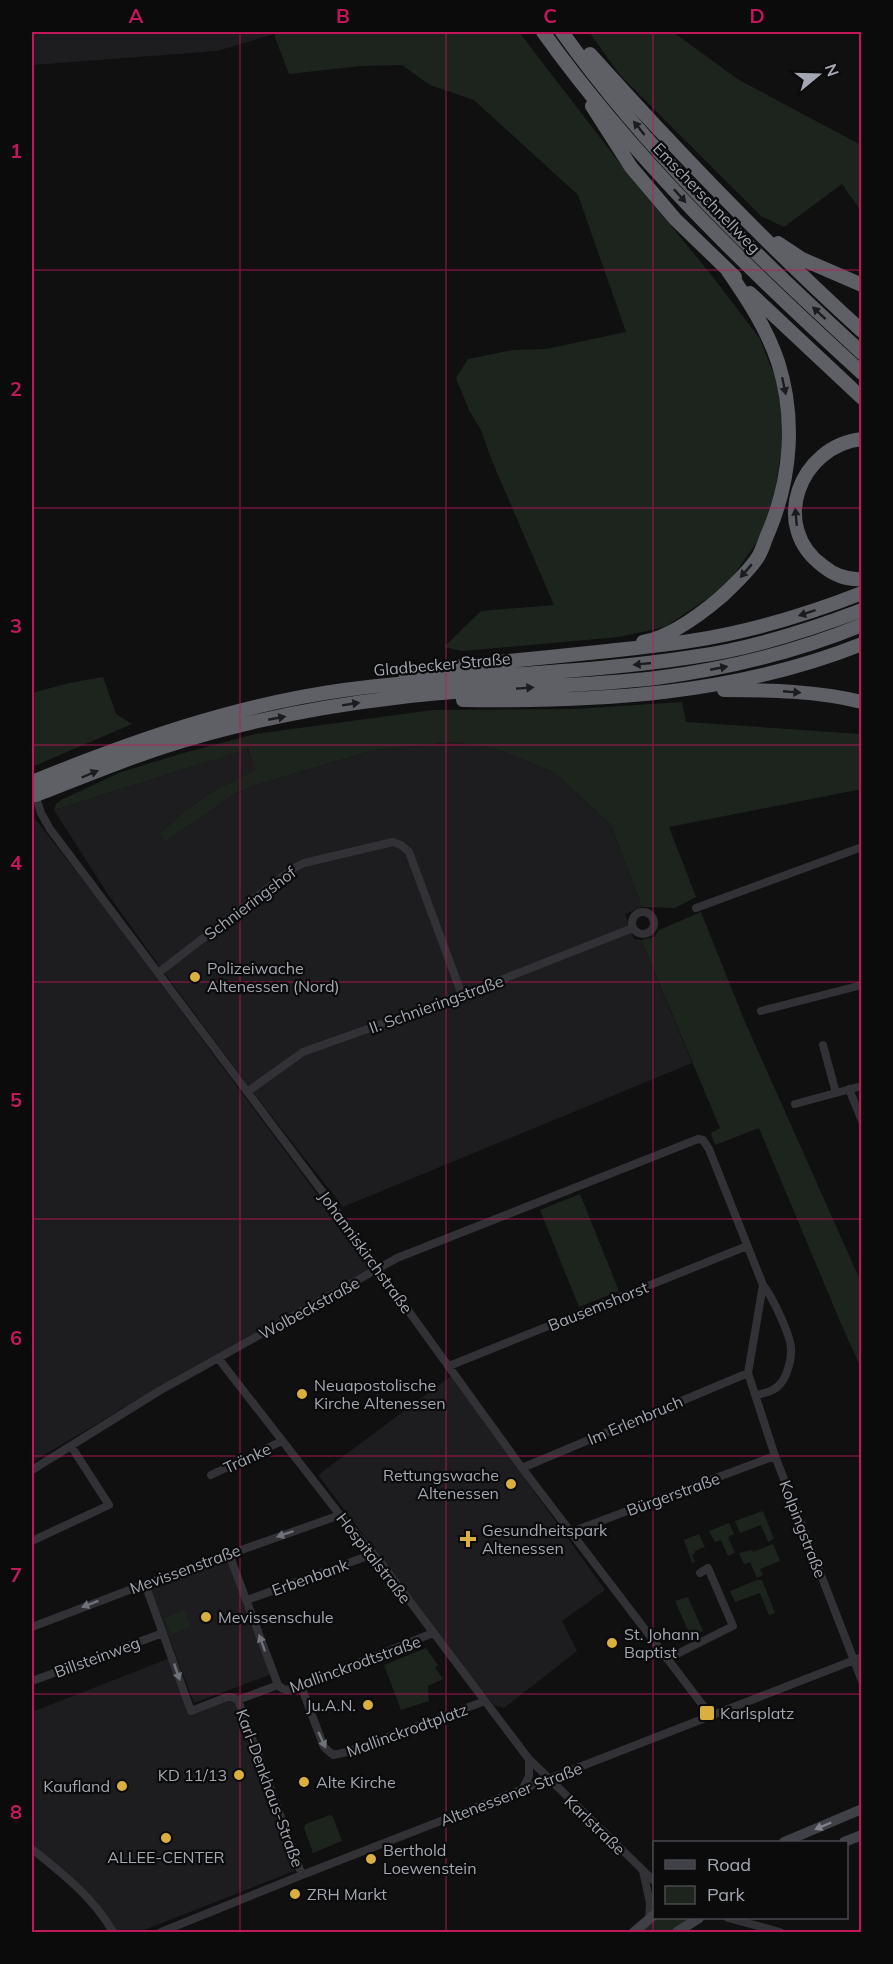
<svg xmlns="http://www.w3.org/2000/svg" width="893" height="1964" font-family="Mulish,sans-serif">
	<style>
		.built { fill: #1d1c1e }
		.green { fill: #1d241e }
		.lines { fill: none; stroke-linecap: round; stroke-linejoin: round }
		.street { stroke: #323236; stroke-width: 8 }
		.secondary { stroke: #404146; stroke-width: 10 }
		.highway { stroke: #5e6066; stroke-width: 14 }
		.oneway { fill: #1c1c1e }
		.oneway2 { fill: #70727a }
		.oneway3 { fill: #80838c }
		.grid { fill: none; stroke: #c2185b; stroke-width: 1.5; stroke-opacity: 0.55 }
		.poi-dot { fill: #dbaf3f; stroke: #0b0b0c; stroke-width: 2 }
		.labels { text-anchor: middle; stroke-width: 4.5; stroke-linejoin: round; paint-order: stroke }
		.street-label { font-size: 16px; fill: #a3a7b1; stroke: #0b0b0c }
		.poi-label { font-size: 16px; fill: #a3a7b1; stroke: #0b0b0c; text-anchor: start }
		.neatline { fill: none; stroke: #c2185b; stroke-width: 2 }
		.grid-label { font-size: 20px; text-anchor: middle; font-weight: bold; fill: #c2185b }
	</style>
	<rect width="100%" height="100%" fill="#101011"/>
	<path class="built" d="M 32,32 L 281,32 L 217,51 L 32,65 Z
		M 454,742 L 497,749 L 555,773 L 611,825 L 642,907 L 625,914 L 634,939 L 641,940 L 692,1063 L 343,1207 L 249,1087 L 163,971 L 107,893 L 54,810 L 247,749 L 256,770 L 212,792 L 185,811 L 159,834 L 165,842 L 236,793 L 256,785 L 374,750 Z
		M 32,815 L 94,894 L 372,1268 L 190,1369 L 32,1462 Z
		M 451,1376 L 605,1590 L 562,1621 L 577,1651 L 504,1708 L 494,1705 L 476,1683 L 318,1475 Z
		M 229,1560 L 272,1674 L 194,1703 L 150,1588 Z
		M 170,1658 L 190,1711 L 227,1699 L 235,1699 L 299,1869 L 139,1932 L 113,1932 L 96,1906 L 32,1848 L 32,1712 Z"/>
	<path class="green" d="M 281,32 L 519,32 L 618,161 L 713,277 L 760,339 L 776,380 L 785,424 L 774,500 L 762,535 L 726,586 L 665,627 L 619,637 L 462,651 L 444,647 L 481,611 L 554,605 L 492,461 L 481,430 L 469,410 L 456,378 L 468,359 L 513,350 L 546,349 L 626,332 L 578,195 L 474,100 L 430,85 L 402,65 L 361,66 L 289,74 L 274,35 Z
		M 589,32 L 673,32 L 739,80 L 861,145 L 861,211 L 842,184 L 784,227 L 761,216 L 620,75 Z
		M 103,677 L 116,714 L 132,724 L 32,767 L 32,693 L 69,683 Z
		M 682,702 L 686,722 L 861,734 L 862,789 L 669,827 L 696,897 L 675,908 L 642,907 L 611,825 L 555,773 L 497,749 L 454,742 L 374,750 L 256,785 L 236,793 L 165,842 L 159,834 L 185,811 L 212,792 L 255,770 L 248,749 L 54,810 L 56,804 L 61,800 L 121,772 L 180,754 L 255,734 L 433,710 L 575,709 Z
		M 701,912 L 745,1022 L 861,1282 L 861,1368 L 842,1326 L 759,1128 L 715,1145 L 711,1133 L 720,1128 L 641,940 L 654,937 L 659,930 Z
		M 580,1194 L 619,1291 L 579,1307 L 540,1210 Z
		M 763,1511 L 774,1539 L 768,1542 L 761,1525 L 740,1533 L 735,1521 Z
		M 729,1523 L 734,1534 L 728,1537 L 735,1553 L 728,1556 L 721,1540 L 715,1542 L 709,1531 Z
		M 699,1534 L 705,1547 L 695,1551 L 695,1553 L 692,1555 L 695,1562 L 692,1563 L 684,1540 Z
		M 773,1544 L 780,1561 L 760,1569 L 763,1575 L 757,1578 L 750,1562 L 744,1564 L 739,1553 L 752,1550 L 753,1552 Z
		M 757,1580 L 762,1580 L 775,1613 L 769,1615 L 760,1593 L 735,1602 L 730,1591 Z
		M 688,1597 L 703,1631 L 691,1637 L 675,1601 Z
		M 185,1610 L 191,1627 L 171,1635 L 164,1618 Z
		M 426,1648 L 438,1665 L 435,1668 L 443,1679 L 428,1686 L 429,1701 L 401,1710 L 384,1665 Z
		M 330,1815 L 333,1817 L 342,1841 L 313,1853 L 304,1828 L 306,1824 Z
		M 654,1918 L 698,1918 L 677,1932 L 634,1932 Z"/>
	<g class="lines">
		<path class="street" d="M 35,794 L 41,813 L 50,829 L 324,1194 L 522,1468 L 711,1716
			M 696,908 L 862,847
			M632 923a11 11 0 1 1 22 0a11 11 0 1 1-22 0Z
			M 158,973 L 294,868 L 304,863 L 393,842 L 401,845 L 409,852 L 462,995
			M 761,1011 L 862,985
			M 823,1045 L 836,1093
			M 849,1089 L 862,1121
			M 247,1092 L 303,1052 L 457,997 L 633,928
			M 795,1104 L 862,1086
			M 218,1358 L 340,1515 L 381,1563 L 528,1758 L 654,1881
			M 449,1366 L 747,1246
			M 756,1395 C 765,1393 775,1391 781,1383 C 787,1376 792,1358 791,1348 C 790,1334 772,1296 763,1285
			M 522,1468 L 748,1373
			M 32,1470 L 159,1391 L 397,1258 L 698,1139 L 703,1140 L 709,1149 L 763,1285 L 748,1373 L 775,1456 L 862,1681
			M 211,1475 L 282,1441
			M 571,1532 L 775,1456
			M 32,1541 L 109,1505 L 71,1446
			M 229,1554 L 278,1685
			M 145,1584 L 191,1711 L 227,1697 L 232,1697 L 238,1700 L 278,1685 C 285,1693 292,1689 301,1686 L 433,1633
			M 247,1600 L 373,1554
			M 32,1627 L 145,1584 L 340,1515
			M 667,1659 L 733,1626 L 708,1568 L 700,1573
			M 32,1681 L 163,1633
			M 301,1686 L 324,1747 L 333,1755 L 347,1752 L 485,1701
			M 238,1700 L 302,1875
			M 522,1790 L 529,1776 L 529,1759
			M 32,1849 C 62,1873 93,1897 113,1932
			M 643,1871 L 650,1903 L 649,1920
			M 728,1918 L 780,1932
			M 161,1932 L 302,1875 L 862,1657"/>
		<path class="secondary" d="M 784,1842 L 862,1809
			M 844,1842 L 862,1835
			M 634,1932 L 654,1915
			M 677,1932 L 699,1918"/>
		<path class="highway" d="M 543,32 C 633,158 747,268 862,373
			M 562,32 C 646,150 755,255 862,353
			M 590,54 C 676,150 766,244 862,331
			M 592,106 L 631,167 L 675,219 L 735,277
			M 778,243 L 802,259 L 862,285
			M 750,293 L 862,398
			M 862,439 C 799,446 769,527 823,566 C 834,575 847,580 862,579
			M 643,642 C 670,637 701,614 721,597 C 734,585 749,571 758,557 C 763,549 765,539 769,531 C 791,478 796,418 778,362 C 767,329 748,300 728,271
			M 405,674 C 499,659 595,655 690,641 C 749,632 806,615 862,593
			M 724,690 C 770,690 817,691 862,702
			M 463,700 C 598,702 734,695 862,644
			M 32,782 C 133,741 235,705 344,690 C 459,674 576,675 692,657 C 750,649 807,631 862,610
			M 36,795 C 78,779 120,761 163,747 C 240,722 322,706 402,697 C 486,686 572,688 656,678 C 726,669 796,652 862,625"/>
	</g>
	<defs><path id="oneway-solid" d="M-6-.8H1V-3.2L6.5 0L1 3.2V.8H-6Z" transform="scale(1.5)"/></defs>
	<g class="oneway">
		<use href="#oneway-solid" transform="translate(639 128) rotate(-129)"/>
		<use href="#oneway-solid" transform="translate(680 196) rotate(48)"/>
		<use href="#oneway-solid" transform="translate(819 313) rotate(-137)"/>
		<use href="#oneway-solid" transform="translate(784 386) rotate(78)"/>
		<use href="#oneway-solid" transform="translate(796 517) rotate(-95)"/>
		<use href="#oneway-solid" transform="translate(746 571) rotate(131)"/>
		<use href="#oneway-solid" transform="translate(807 613) rotate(162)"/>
		<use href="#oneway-solid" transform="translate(642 664) rotate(174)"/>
		<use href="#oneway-solid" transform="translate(719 668) rotate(-11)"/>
		<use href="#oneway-solid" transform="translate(525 688) rotate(-4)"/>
		<use href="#oneway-solid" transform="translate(792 692) rotate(5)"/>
		<use href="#oneway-solid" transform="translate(351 704) rotate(-9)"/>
		<use href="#oneway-solid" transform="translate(277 718) rotate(-11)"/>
		<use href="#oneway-solid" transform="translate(90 774) rotate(-23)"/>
	</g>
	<g class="oneway2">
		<use href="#oneway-solid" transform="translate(285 1534) rotate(161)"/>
		<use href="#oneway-solid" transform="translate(90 1604) rotate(159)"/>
		<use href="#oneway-solid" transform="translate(262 1643) rotate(-110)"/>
		<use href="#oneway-solid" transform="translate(177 1672) rotate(71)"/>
		<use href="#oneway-solid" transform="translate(322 1740) rotate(65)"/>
	</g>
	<use class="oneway3" href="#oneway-solid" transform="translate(823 1826) rotate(157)"/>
	<path class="grid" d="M 240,32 L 240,1932M 446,32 L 446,1932M 653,32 L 653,1932M 32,270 L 862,270M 32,508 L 862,508M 32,745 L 862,745M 32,982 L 862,982M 32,1219 L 862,1219M 32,1456 L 862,1456M 32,1694 L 862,1694"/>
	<g class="poi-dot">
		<circle cx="195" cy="977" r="6"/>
		<circle cx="302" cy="1394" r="6"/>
		<circle cx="511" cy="1484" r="6"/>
		<path d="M465 1530h6v6h6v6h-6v6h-6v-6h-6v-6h6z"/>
		<circle cx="206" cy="1617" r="6"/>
		<circle cx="612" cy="1643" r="6"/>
		<circle cx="368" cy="1705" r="6"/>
		<rect x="699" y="1705" width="16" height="16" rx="3"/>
		<circle cx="239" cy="1775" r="6"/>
		<circle cx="304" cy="1782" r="6"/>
		<circle cx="122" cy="1786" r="6"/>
		<circle cx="166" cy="1838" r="6"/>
		<circle cx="371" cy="1859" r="6"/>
		<circle cx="295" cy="1894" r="6"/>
	</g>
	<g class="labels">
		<g class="street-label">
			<text transform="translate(707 198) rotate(46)" y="6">Emscherschnellweg</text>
			<text transform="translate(442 664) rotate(-5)" y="6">Gladbecker Straße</text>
			<text transform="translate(250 903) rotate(-37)" y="6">Schnieringshof</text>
			<text transform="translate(436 1004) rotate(-20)" y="6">II. Schnieringstraße</text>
			<text transform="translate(366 1252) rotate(54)" y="6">Johanniskirchstraße</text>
			<text transform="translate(598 1306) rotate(-22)" y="6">Bausemshorst</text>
			<text transform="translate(309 1308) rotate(-29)" y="6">Wolbeckstraße</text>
			<text transform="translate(635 1420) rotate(-23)" y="6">Im Erlenbruch</text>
			<text transform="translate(247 1458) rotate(-25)" y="6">Tränke</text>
			<text transform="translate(673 1494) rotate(-20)" y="6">Bürgerstraße</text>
			<text transform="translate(803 1529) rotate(69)" y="6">Kolpingstraße</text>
			<text transform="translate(374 1558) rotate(52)" y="6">Hospitalstraße</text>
			<text transform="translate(185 1569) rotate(-20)" y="6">Mevissenstraße</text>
			<text transform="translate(310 1577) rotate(-20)" y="6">Erbenbank</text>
			<text transform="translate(97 1657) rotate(-20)" y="6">Billsteinweg</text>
			<text transform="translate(355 1664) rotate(-20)" y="6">Mallinckrodtstraße</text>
			<text transform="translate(407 1730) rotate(-20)" y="6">Mallinckrodtplatz</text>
			<text transform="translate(270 1788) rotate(70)" y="6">Karl-Denkhaus-Straße</text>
			<text transform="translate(511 1794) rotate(-21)" y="6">Altenessener Straße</text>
			<text transform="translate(595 1825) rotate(44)" y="6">Karlstraße</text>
		</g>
		<g class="poi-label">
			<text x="207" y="974">Polizeiwache<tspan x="207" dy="18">Altenessen (Nord)</tspan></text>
			<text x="314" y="1391">Neuapostolische<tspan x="314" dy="18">Kirche Altenessen</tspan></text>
			<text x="499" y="1481" text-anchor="end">Rettungswache<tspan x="499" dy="18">Altenessen</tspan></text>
			<text x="482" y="1536">Gesundheitspark<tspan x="482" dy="18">Altenessen</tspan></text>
			<text x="218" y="1623">Mevissenschule</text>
			<text x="624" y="1640">St. Johann<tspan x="624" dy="18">Baptist</tspan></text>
			<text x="356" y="1711" text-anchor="end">Ju.A.N.</text>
			<text x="720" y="1719">Karlsplatz</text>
			<text x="227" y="1781" text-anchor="end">KD 11/13</text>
			<text x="316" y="1788">Alte Kirche</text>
			<text x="110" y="1792" text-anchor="end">Kaufland</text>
			<text x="383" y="1856">Berthold<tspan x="383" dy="18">Loewenstein</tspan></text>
			<text x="166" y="1863" text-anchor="middle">ALLEE-CENTER</text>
			<text x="307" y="1900">ZRH Markt</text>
		</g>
	</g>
	<rect width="893" height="1964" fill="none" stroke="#0b0b0c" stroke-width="66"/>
	<rect x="653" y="1841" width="195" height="78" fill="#0b0b0c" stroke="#48494e" stroke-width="1.5"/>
	<rect x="665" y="1860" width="30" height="9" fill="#404146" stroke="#48494e" stroke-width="1.5"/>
	<text x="707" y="1871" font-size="18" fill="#a3a7b1">Road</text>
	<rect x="665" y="1886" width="30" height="18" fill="#1d241e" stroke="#48494e" stroke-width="1.5"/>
	<text x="707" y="1901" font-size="18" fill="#a3a7b1">Park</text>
	<g transform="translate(818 75) rotate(71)" stroke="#0b0b0c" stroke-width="4.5" paint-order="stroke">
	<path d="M0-4.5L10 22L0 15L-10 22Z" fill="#a3a7b1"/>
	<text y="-9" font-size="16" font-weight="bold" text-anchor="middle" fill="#a3a7b1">N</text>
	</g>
	<rect x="33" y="33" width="827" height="1898" class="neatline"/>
	<g class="grid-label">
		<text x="136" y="23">A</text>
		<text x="343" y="23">B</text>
		<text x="550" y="23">C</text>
		<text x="757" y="23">D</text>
		<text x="16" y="158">1</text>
		<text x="16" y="396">2</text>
		<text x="16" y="633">3</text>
		<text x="16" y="870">4</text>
		<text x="16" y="1107">5</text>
		<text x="16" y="1345">6</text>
		<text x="16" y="1582">7</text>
		<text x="16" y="1819">8</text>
	</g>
</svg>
